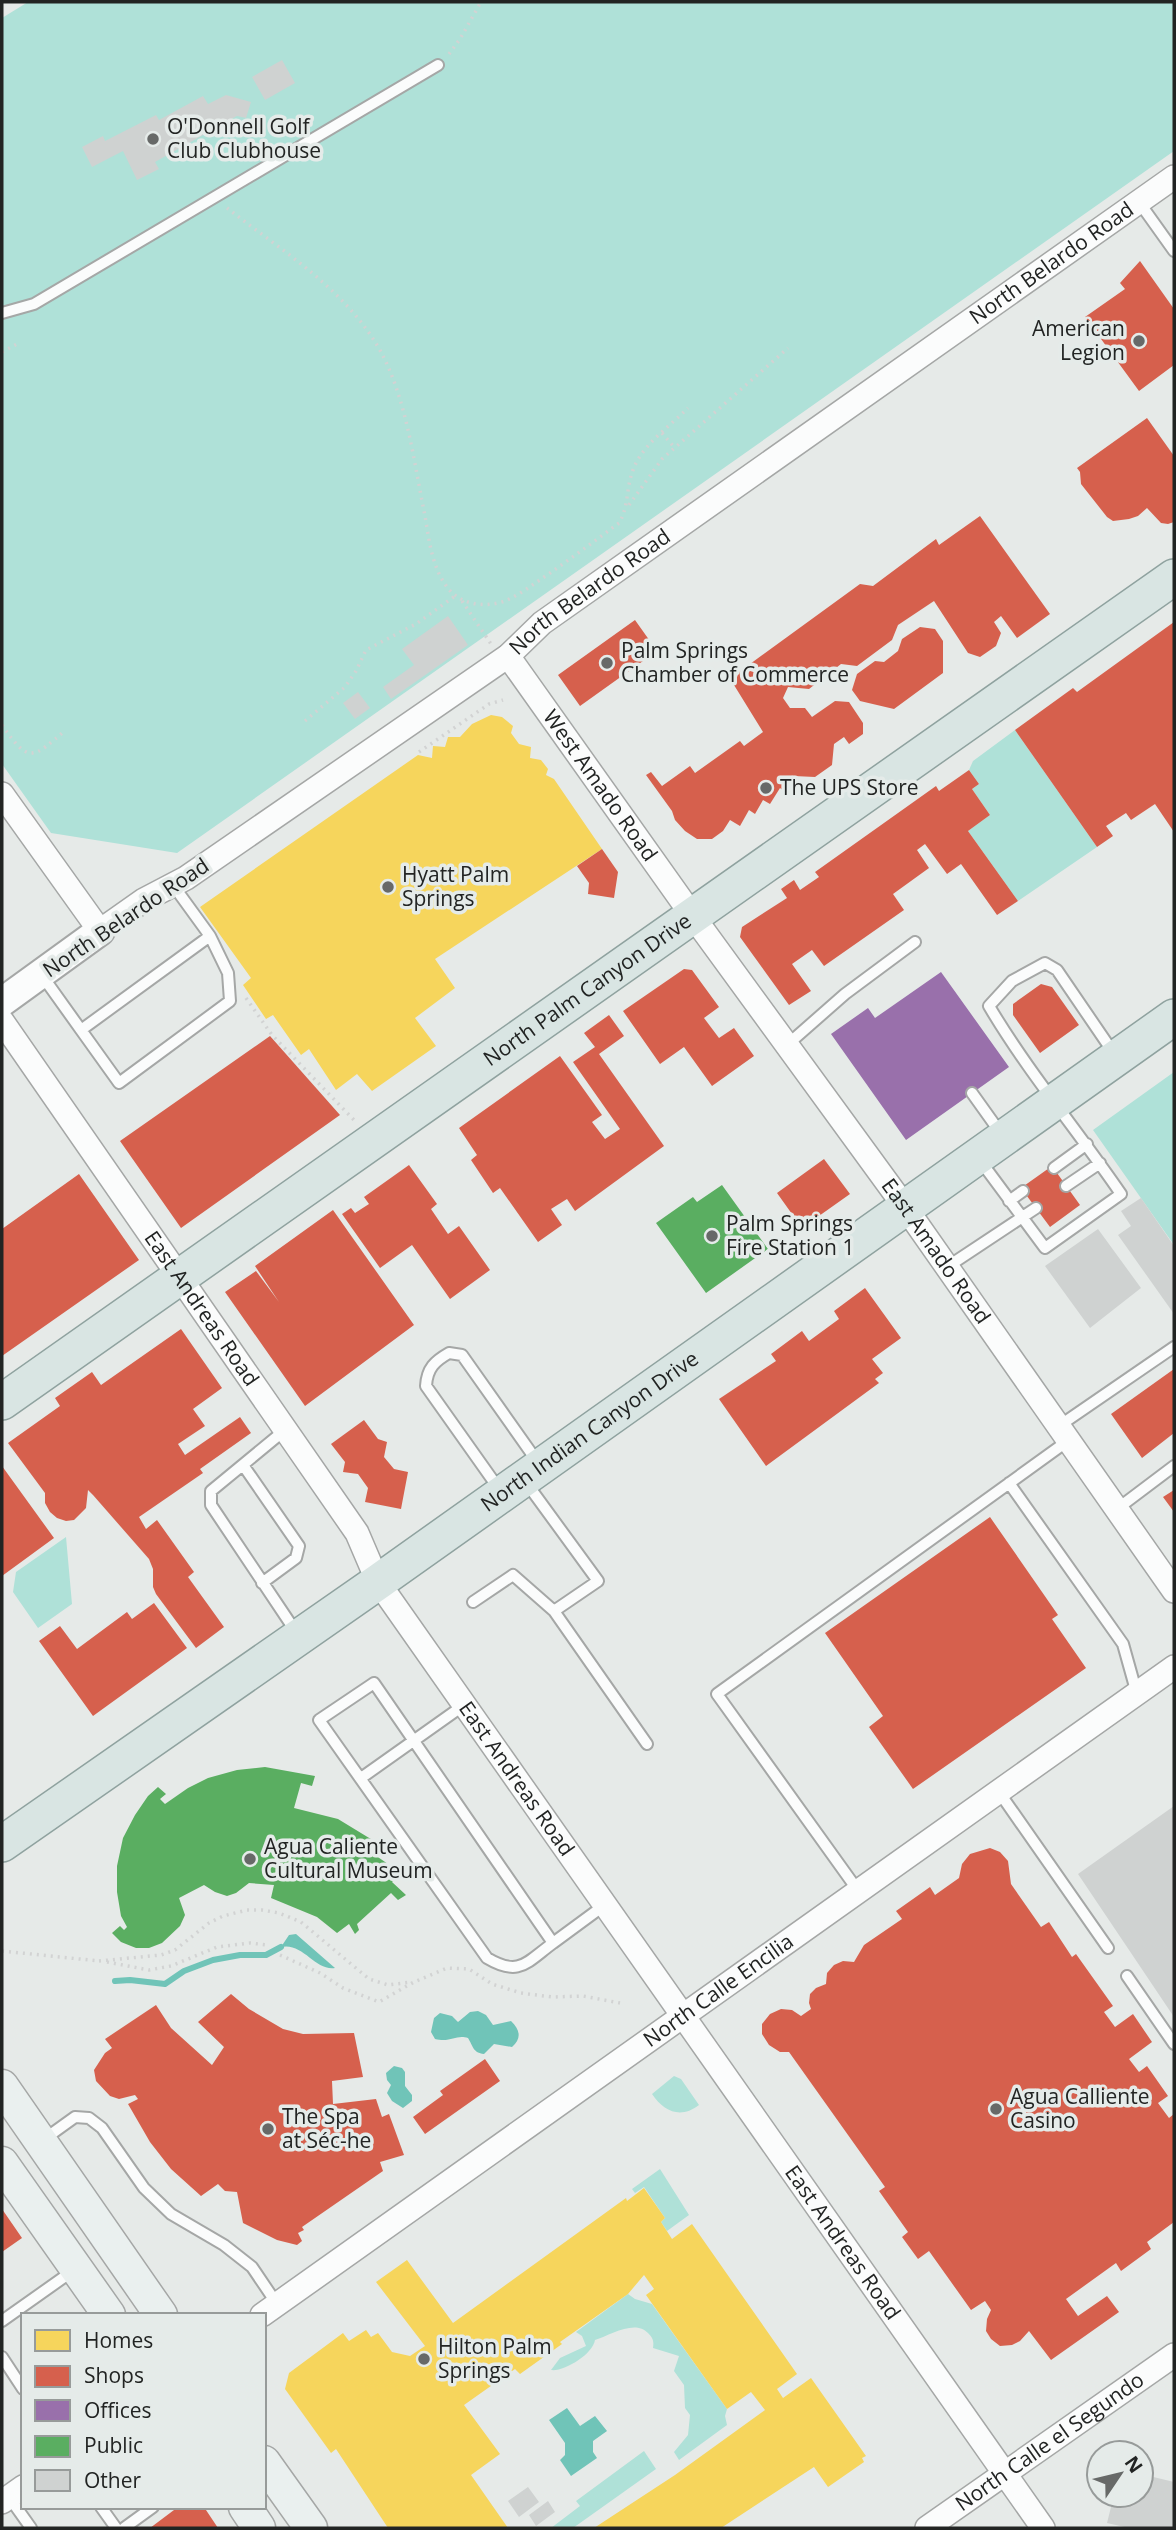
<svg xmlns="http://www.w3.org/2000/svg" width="1176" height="2530" font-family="'Open Sans',sans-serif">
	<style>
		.green { fill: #afe1d8 }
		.water { fill: #70c4b8 }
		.homes { fill: #f6d55c }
		.shops { fill: #d6604d }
		.offices { fill: #9970ab }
		.public { fill: #5aae61 }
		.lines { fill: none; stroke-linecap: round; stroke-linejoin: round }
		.stream { stroke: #70c4b8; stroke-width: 6 }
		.building { fill: #cfd2d1 }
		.service-casing { stroke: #a5a7a6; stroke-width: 14 }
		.minor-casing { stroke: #a5a7a6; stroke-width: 26 }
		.tertiary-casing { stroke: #a5a7a6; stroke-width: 32 }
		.secondary-casing { stroke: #a5a7a6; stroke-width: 35 }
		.primary-casing { stroke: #8fa29f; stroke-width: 38 }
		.path { stroke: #d2d3d3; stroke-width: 3.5; stroke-dasharray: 2 5; stroke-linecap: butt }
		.service { stroke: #fbfcfc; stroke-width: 10 }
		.minor { stroke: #fbfcfc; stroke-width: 23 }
		.tertiary { stroke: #fbfcfc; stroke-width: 28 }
		.secondary { stroke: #eaf0ef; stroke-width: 32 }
		.primary { stroke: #d9e5e3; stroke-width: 35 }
		.poi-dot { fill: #676968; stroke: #e5ebe9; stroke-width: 2.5 }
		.labels { text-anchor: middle; stroke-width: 7; stroke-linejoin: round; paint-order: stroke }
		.poi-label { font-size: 21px; fill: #222423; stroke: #e5ebe9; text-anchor: start }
		.street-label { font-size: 21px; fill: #222423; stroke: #e5ebe9 }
	</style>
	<rect width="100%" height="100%" fill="#e6eae8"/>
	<path class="green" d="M 28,2 L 1174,2 L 1174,151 L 177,853 L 51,833 L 2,764 L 2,18 Z
		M 1015,730 L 1097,847 L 1018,901 L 968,831 L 990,815 L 972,789 L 979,784 L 969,770 L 973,761 Z
		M 1174,1072 L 1174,1245 L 1093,1130 Z
		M 66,1537 L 72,1604 L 38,1628 L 13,1592 L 16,1572 Z
		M 674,2076 L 681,2079 L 699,2105 C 681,2119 664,2112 652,2094 Z
		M 660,2169 L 689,2215 L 667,2231 L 661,2222 L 665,2218 L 644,2187 L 635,2193 L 632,2189 Z
		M 628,2294 L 635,2299 L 652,2304 L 727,2409 L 725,2416 L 727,2425 L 679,2460 L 674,2452 L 688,2435 L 690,2415 L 685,2408 L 684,2385 L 674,2371 L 679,2356 L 653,2348 C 654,2341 653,2338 648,2333 C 635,2319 610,2335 595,2340 C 593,2354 564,2372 551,2370 L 560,2358 L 586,2346 L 582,2336 L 576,2332 Z
		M 644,2451 L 656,2469 L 573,2528 L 551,2528 L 580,2506 L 576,2501 Z"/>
	<path class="water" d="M 296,1934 L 335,1968 C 315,1971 303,1942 281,1947 L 289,1935 Z
		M 478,2011 L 486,2015 L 493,2025 L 511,2021 C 520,2030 522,2038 512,2047 L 494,2044 L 484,2054 C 473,2053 473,2046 468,2038 C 456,2034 451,2043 435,2039 L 431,2032 L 434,2018 L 440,2013 L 452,2016 L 458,2022 L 470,2012 Z
		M 394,2066 L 402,2068 L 405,2072 L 405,2086 L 412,2095 L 412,2101 L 403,2108 L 392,2101 L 387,2093 L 391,2085 L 387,2080 L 386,2073 Z
		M 567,2408 L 580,2426 L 595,2416 L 607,2431 L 593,2441 L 593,2452 L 597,2458 L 571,2476 L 560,2460 L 565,2455 L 565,2443 L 549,2420 Z"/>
	<path class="homes" d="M 491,715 L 502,717 L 513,726 L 511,733 L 519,744 L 531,747 L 530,758 L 541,760 L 548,769 L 546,775 L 554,779 L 602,849 L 435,959 L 455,988 L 415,1018 L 436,1046 L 372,1091 L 357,1074 L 336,1090 L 309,1049 L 301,1055 L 273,1015 L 266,1019 L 243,985 L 251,978 L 200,907 L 418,755 L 432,758 L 433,746 L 445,747 L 448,737 L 460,737 L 472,724 Z
		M 644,2188 L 665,2218 L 661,2222 L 672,2239 L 692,2224 L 797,2374 L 777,2389 L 783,2398 L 811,2378 L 866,2456 L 862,2458 L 864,2462 L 828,2487 L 814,2467 L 721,2528 L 594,2528 L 675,2475 L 765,2410 L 751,2392 L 727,2409 L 646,2295 L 654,2289 L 644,2275 L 628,2294 L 560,2342 L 562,2344 L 520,2374 L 515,2369 L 464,2405 L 500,2454 L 471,2475 L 508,2528 L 388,2528 L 336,2449 L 331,2453 L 285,2389 L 289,2373 L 343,2333 L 349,2341 L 366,2330 L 371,2337 L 378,2333 L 392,2352 L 410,2356 L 425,2346 L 376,2282 L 407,2260 L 453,2323 L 626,2198 L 627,2201 Z"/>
	<path class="shops" d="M 1140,261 L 1174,309 L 1174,365 L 1139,391 L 1085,317 L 1125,289 L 1120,283 Z
		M 1147,418 L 1174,456 L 1174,522 L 1168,524 L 1161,523 L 1147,508 L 1138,516 L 1129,519 L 1113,521 L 1107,517 L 1081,484 L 1080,472 L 1077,468 Z
		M 980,516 L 1050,614 L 1017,638 L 1001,616 L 994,622 L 1001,633 L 996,646 L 980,657 L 968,653 L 934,601 L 898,625 L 892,640 L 857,666 L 841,664 L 809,689 L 788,687 L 783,698 L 790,708 L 805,708 L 812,717 L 835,701 L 849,702 L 863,723 L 863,734 L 849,744 L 844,737 L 834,744 L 832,765 L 815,777 L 794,776 L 785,792 L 780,788 L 770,804 L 763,800 L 755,814 L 749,810 L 740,826 L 730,820 L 723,831 L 712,839 L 697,839 L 685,831 L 675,820 L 672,811 L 646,775 L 651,772 L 662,786 L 690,766 L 695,773 L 740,741 L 744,746 L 763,732 L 734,685 L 739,672 L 860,584 L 873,586 L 936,539 L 939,545 Z
		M 635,620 L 657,651 L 580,706 L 558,675 Z
		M 1174,622 L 1174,832 L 1155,804 L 1131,820 L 1126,813 L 1106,826 L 1113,836 L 1097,847 L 1015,730 L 1073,688 L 1077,692 Z
		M 920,627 L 935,629 L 943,641 L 943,673 L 894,709 L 860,701 L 852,690 L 857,674 L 875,661 L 884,662 L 898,651 L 902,639 Z
		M 969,770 L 979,784 L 972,789 L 990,815 L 968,831 L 1018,901 L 997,915 L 961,864 L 947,874 L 925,844 L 917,850 L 929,868 L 893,894 L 904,910 L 824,966 L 812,950 L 792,964 L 811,991 L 789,1005 L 740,937 L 742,927 L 787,898 L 781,889 L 794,880 L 800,890 L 819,877 L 815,872 L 936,786 L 939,791 Z
		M 602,849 L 618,872 L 614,898 L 588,894 L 589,883 L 577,866 Z
		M 684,969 L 692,970 L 719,1007 L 704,1018 L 719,1038 L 734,1028 L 754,1056 L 712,1086 L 684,1047 L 660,1064 L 623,1011 Z
		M 1041,984 L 1052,987 L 1079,1025 L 1040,1053 L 1013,1015 L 1013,1004 Z
		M 609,1015 L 624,1036 L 599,1054 L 664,1146 L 575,1211 L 567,1199 L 551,1209 L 562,1225 L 538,1242 L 500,1188 L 493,1193 L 471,1160 L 477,1155 L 459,1128 L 560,1056 L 602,1115 L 592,1122 L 605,1139 L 620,1129 L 573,1062 L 595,1047 L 584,1033 Z
		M 270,1036 L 340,1115 L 181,1228 L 120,1141 Z
		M 824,1159 L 850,1194 L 802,1228 L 777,1193 Z
		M 409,1165 L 437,1204 L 431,1209 L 448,1234 L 459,1226 L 490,1270 L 450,1299 L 412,1245 L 380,1268 L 342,1214 L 351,1208 L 355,1213 L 369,1204 L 364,1197 Z
		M 1052,1166 L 1080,1205 L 1050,1227 L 1021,1188 Z
		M 79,1174 L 139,1260 L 2,1356 L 2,1229 Z
		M 333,1210 L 414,1325 L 305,1406 L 225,1292 L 256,1271 L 279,1302 L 255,1266 Z
		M 865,1288 L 901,1338 L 872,1359 L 883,1373 L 875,1379 L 879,1383 L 766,1466 L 719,1399 L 776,1361 L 771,1354 L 802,1331 L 809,1341 L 839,1319 L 834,1311 Z
		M 181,1329 L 222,1388 L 193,1409 L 205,1426 L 178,1444 L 185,1455 L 240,1417 L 251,1433 L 200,1469 L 203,1473 L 139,1517 L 146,1529 L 157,1520 L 194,1572 L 188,1577 L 224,1627 L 196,1648 L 156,1594 L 153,1587 L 153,1569 L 149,1559 L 93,1495 L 88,1490 L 86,1508 L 74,1520 L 66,1521 L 57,1518 L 50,1512 L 45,1503 L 45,1493 L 8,1443 L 60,1406 L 55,1398 L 92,1372 L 101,1385 Z
		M 1174,1369 L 1174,1433 L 1142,1458 L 1111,1414 Z
		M 364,1420 L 378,1439 L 387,1442 L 384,1457 L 394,1469 L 408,1472 L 401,1509 L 365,1502 L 368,1488 L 358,1474 L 343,1472 L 345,1462 L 331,1444 Z
		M 2,1466 L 54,1538 L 2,1576 Z
		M 1174,1490 L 1174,1512 L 1163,1497 Z
		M 990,1517 L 1058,1615 L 1052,1619 L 1086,1668 L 913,1789 L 869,1727 L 883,1716 L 825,1633 Z
		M 154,1603 L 187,1648 L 93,1716 L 39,1641 L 60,1626 L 77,1649 L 127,1612 L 132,1619 Z
		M 990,1848 L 1000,1852 L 1008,1861 L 1011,1884 L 1041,1927 L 1049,1922 L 1072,1957 L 1076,1954 L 1113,2006 L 1104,2012 L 1115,2027 L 1133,2014 L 1152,2042 L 1129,2059 L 1139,2072 L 1147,2066 L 1168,2096 L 1158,2103 L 1169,2118 L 1174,2114 L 1174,2222 L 1147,2242 L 1151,2249 L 1121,2271 L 1116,2263 L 1066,2299 L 1078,2316 L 1107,2296 L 1119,2312 L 1051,2360 L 1029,2331 L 1020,2341 L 1012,2345 L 1000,2346 L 991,2339 L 986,2331 L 987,2319 L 991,2310 L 985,2301 L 971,2310 L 929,2251 L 918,2259 L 902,2237 L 908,2232 L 879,2191 L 885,2187 L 789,2052 L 780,2052 L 769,2045 L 762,2034 L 762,2024 L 770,2014 L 781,2009 L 792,2010 L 801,2016 L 811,2009 L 809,2003 L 810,1994 L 816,1988 L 826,1984 L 827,1973 L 834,1965 L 843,1961 L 854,1962 L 864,1945 L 902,1919 L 896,1911 L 930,1887 L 935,1895 L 959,1878 L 962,1864 L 970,1854 Z
		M 231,1994 L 249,2009 L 283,2029 L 303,2034 L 354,2033 L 363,2077 L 332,2081 L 333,2104 L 376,2099 L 382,2117 L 389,2114 L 404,2155 L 380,2162 L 383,2171 L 302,2227 L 304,2230 L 298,2233 L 302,2241 L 297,2245 L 277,2240 L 243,2223 L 237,2192 L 225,2191 L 218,2184 L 201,2196 L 171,2169 L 150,2142 L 128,2104 L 138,2099 L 135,2095 L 119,2099 L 110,2096 L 96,2081 L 94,2070 L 105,2053 L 112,2048 L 105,2039 L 156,2005 L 171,2028 L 212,2065 L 224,2047 L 198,2022 Z
		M 485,2059 L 500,2081 L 425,2134 L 413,2117 L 443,2095 L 440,2091 Z
		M 2,2209 L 22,2238 L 2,2252 Z
		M 178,2507 L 204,2507 L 218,2528 L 150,2528 Z"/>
	<path class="offices" d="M 941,972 L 1009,1067 L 906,1140 L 831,1034 L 868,1008 L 875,1018 Z"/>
	<path class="public" d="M 722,1185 L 768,1249 L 706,1293 L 656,1223 L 693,1197 L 697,1202 Z
		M 265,1767 L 315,1776 L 312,1786 L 301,1783 L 294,1808 L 338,1819 L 379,1844 L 372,1853 L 401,1873 L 392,1882 L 406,1895 L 398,1900 L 391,1893 L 357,1924 L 359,1930 L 355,1934 L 349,1924 L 337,1933 L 317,1917 L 271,1898 L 274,1885 L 249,1883 L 236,1893 L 227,1896 L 215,1892 L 204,1885 L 179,1898 L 185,1915 L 180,1926 L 162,1943 L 149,1948 L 136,1948 L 121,1942 L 112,1933 L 120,1926 L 124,1930 L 127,1927 L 121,1916 L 117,1892 L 117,1866 L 123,1838 L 135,1815 L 148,1796 L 158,1787 L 166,1794 L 160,1799 L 165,1804 L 188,1788 L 208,1778 L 237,1770 Z"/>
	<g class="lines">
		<path class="stream" d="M 115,1981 L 130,1980 L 165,1984 L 184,1971 L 213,1960 L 240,1955 L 266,1955 L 281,1947"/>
	</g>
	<path class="building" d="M 282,60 L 295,83 L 265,100 L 252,77 Z
		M 226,95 L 251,102 L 246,118 L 237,116 L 155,162 L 159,169 L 137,180 L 123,151 L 92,167 L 82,147 L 103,136 L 105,141 L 156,115 L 159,120 L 203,96 L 208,104 Z
		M 448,616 L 468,645 L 391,699 L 383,687 L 414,665 L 402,649 Z
		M 358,692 L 370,708 L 355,719 L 343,703 Z
		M 1141,1198 L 1174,1246 L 1174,1314 L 1118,1235 L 1131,1226 L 1121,1211 Z
		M 1098,1229 L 1141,1288 L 1090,1328 L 1045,1266 Z
		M 1174,1806 L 1174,2017 L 1078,1874 Z
		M 1141,2474 L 1174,2482 L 1174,2528 L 1129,2528 L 1107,2523 L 1114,2495 L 1141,2495 Z
		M 528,2487 L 539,2502 L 519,2517 L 508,2501 Z
		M 548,2501 L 555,2512 L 536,2526 L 529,2515 Z"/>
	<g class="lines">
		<g class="service-casing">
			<path id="service" d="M 1139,202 L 1174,251
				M 2,313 L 34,304 L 438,65
				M 41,974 L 81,1030 L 210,936 L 173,885
				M 81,1030 L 119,1083 L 230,1001 L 228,973 L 210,936
				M 787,1045 L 845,994 L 915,942
				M 972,1093 L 1002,1135
				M 979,1159 L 1045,1248 L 1121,1194 C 1078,1131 1028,1072 989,1006 L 1012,981 L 1045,963 L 1057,970 L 1115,1055
				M 1054,1168 L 1087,1144
				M 1066,1186 L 1100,1163
				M 1009,1201 L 1023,1191
				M 947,1267 L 1036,1208
				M 1059,1426 L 1174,1347
				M 285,1430 L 211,1491 L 211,1505 L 296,1632
				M 243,1465 L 299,1546 L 296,1558 L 262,1583
				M 525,1481 L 598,1581 L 554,1611 L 647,1744
				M 1009,1483 L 1123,1644 L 1137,1694
				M 499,1489 L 426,1386 C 427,1368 435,1361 449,1353 L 462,1355 L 539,1464
				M 1117,1509 L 1174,1466
				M 473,1602 L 513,1575 L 554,1611
				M 361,1778 L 464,1705
				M 999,1792 L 1108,1948
				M 859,1892 L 717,1694 L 1069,1440
				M 553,1943 C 526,1963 519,1977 487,1958 L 319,1720 L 374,1683 L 553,1943 L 606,1904
				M 1127,1976 L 1174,2044
				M 43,2140 L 75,2117 L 89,2118 L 102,2128 L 144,2188 L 171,2214 L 224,2245 L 252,2267 L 277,2304
				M 2,2321 L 74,2270
				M 2,2357 L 23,2389
				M 9,2497 L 31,2528
				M 101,2507 L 116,2528
				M 124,2528 L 153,2507"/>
		</g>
		<g class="minor-casing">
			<g id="minor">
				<path id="s1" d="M 508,656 L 692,915 L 905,1207 L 1174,1591"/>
				<path id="s2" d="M 2,794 L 100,931 L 144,900 L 186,878 L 508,656 L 542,623 L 1174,177"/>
				<path id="s3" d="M 2,1021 L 357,1533 L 378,1582 L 1043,2528"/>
				<path id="s4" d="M 262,2315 L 1174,1667"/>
				<path d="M 2,2502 L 23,2487"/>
				<path id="s5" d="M 927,2528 L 1174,2355"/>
			</g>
		</g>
		<g class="tertiary-casing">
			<path id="tertiary" d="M 2,1002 L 100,931"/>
		</g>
		<g class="secondary-casing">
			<path id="secondary" d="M 2,2086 L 161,2315
				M 2,2163 L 109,2315
				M 264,2462 L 311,2528
				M 245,2507 L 259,2528"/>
		</g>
		<g class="primary-casing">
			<g id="primary">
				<path id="s6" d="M 2,1402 L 1174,577"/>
				<path id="s7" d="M 2,1844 L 378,1582 L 1174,1017"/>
			</g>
		</g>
		<path class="path" d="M 449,54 L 460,39 L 481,2
			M 227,208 C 282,251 346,289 381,352 C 407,401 414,463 425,516 C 429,540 432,567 447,587 C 460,605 485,608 505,601 C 521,594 535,583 550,573 C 573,557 596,540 619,523 C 629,506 626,488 633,470 C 642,445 669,427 688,408
			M 2,352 L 17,344
			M 662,433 L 674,447
			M 629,505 L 662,459 L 788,348
			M 462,601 L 491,644
			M 305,721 L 345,687 L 356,671 L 366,650 L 416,624 L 455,596
			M 2,725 C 30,766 33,757 66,730
			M 419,752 L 489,704 L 503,700
			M 246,998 L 272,1035 L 354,1120
			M 2,1951 L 99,1961
			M 280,1955 L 320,1973 L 343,1988 L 379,2002 L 414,1982 L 447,1968 L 469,1969 L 492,1984 L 521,1993 L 552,1997 L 583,1996 L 620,2003
			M 99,1961 L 161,1955 L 175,1950 L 209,1923 L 223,1916 L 247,1910 L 262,1910 L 279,1913 L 301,1922 L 369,1979 L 388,1985 L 412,1982
			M 107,1962 L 149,1970 L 171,1966 L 217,1947 L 250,1943 L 268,1945"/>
		<use href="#service" class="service"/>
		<use href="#minor" class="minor"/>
		<use href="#tertiary" class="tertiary"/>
		<use href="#secondary" class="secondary"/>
		<use href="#primary" class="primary"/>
	</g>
	<g class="poi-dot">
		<circle cx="153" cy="139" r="7"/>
		<circle cx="1139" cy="341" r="7"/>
		<circle cx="607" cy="663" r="7"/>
		<circle cx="766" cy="788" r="7"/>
		<circle cx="388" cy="887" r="7"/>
		<circle cx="712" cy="1236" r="7"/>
		<circle cx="250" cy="1859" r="7"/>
		<circle cx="996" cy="2109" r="7"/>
		<circle cx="268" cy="2129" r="7"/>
		<circle cx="424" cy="2359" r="7"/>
	</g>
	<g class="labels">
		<g class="poi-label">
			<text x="167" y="134">O'Donnell Golf<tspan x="167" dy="24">Club Clubhouse</tspan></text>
			<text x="1125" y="336" text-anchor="end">American<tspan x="1125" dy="24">Legion</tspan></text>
			<text x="621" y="658">Palm Springs<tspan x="621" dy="24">Chamber of Commerce</tspan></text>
			<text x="780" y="795">The UPS Store</text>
			<text x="402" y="882">Hyatt Palm<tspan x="402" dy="24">Springs</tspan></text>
			<text x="726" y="1231">Palm Springs<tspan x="726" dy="24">Fire Station 1</tspan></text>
			<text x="264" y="1854">Agua Caliente<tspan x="264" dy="24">Cultural Museum</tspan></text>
			<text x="1010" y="2104">Agua Calliente<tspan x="1010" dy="24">Casino</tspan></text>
			<text x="282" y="2124">The Spa<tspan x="282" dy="24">at Séc-he</tspan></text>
			<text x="438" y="2354">Hilton Palm<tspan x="438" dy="24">Springs</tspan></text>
		</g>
		<g class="street-label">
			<text dy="7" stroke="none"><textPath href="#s2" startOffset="1332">North Belardo Road</textPath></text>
			<text dy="7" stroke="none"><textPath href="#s2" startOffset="765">North Belardo Road</textPath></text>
			<text dy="7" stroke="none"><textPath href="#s1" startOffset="159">West Amado Road</textPath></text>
			<text transform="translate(126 918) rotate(-34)" y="7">North Belardo Road</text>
			<text dy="7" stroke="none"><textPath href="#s6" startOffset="716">North Palm Canyon Drive</textPath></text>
			<text dy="7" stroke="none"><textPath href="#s1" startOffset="733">East Amado Road</textPath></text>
			<text dy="7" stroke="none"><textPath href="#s3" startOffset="350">East Andreas Road</textPath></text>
			<text dy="7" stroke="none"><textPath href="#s7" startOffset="718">North Indian Canyon Drive</textPath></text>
			<text dy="7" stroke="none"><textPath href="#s3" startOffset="917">East Andreas Road</textPath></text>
			<text dy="7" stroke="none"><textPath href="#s4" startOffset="560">North Calle Encilia</textPath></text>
			<text dy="7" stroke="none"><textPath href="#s3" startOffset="1484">East Andreas Road</textPath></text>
			<text dy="7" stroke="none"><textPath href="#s5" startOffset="150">North Calle el Segundo</textPath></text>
		</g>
	</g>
	<rect width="1176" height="2530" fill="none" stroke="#222423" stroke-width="7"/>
	<rect x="21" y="2313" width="245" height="196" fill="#e5ebe9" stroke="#979b9a" stroke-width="2"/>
	<rect x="35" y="2330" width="35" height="21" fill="#f6d55c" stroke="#979b9a" stroke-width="2"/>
	<text x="84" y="2348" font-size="21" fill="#222423">Homes</text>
	<rect x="35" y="2366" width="35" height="21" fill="#d6604d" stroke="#979b9a" stroke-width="2"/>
	<text x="84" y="2383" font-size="21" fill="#222423">Shops</text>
	<rect x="35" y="2400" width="35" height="21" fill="#9970ab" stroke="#979b9a" stroke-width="2"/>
	<text x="84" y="2418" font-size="21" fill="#222423">Offices</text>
	<rect x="35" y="2436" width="35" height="21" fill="#5aae61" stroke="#979b9a" stroke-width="2"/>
	<text x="84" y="2453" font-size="21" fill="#222423">Public</text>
	<rect x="35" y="2470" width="35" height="21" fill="#cfd2d1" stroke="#979b9a" stroke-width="2"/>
	<text x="84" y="2488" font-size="21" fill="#222423">Other</text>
	<g transform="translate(1120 2474) rotate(55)"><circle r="33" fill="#e5ebe9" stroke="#979b9a" stroke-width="2"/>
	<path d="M0-5L12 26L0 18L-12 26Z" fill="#676968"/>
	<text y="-10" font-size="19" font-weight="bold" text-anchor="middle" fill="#222423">N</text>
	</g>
</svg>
